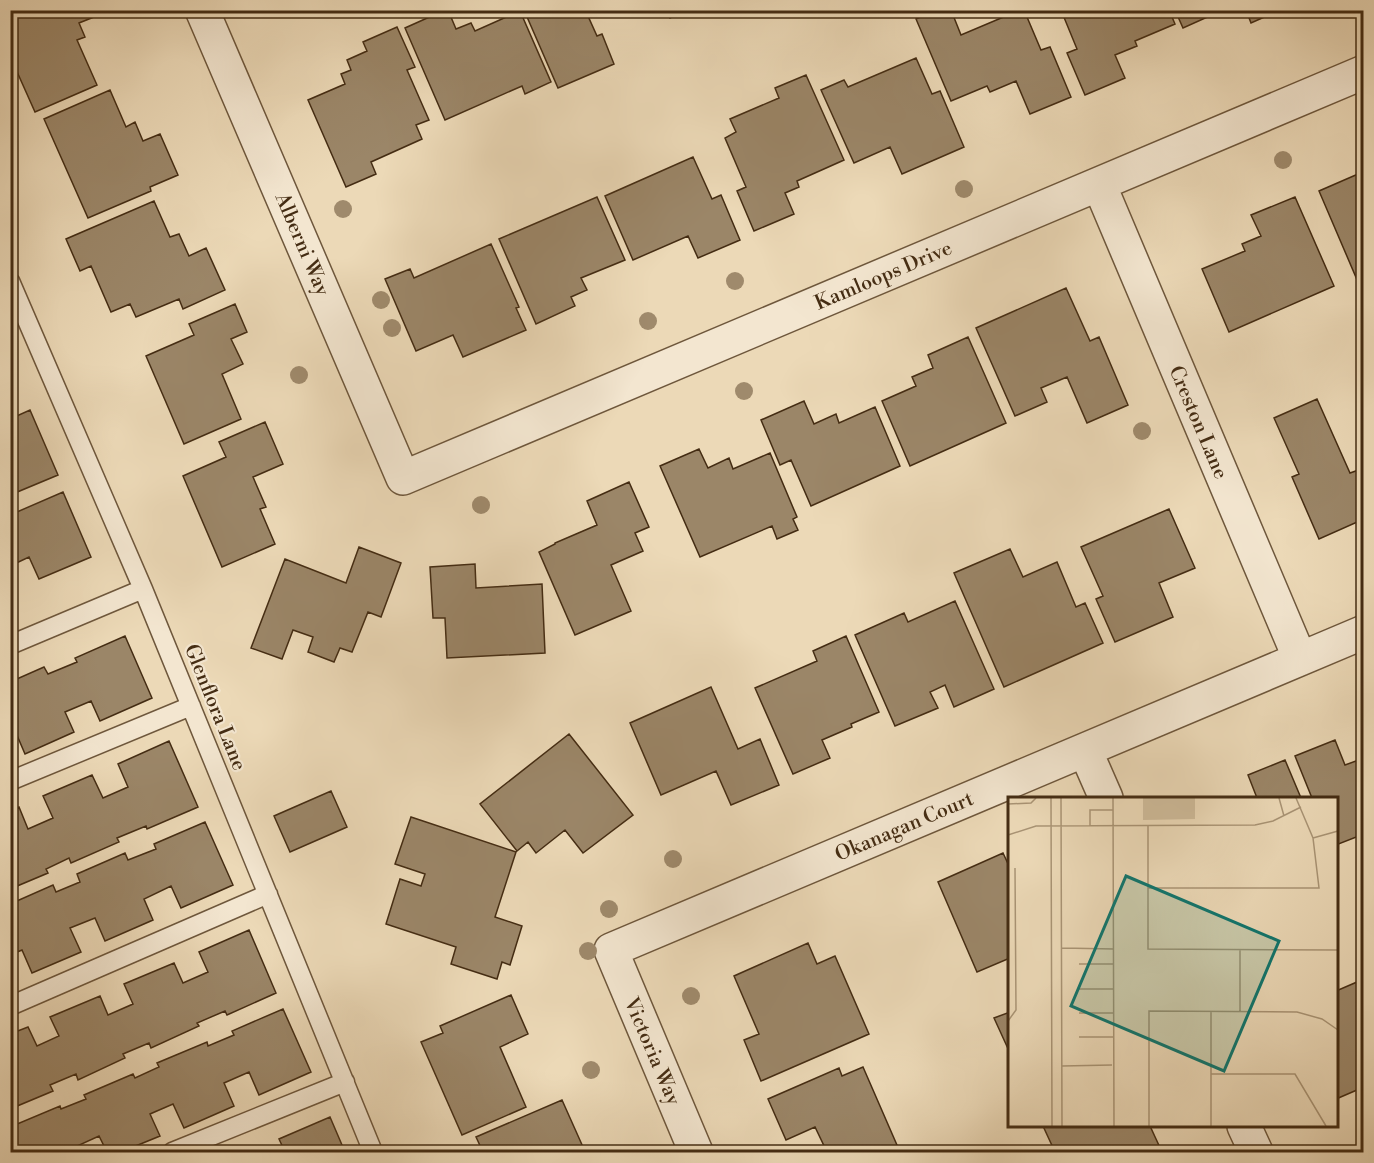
<svg xmlns="http://www.w3.org/2000/svg" width="1374" height="1163" font-family="'Libre Bodoni',serif">
	<style>
		.building { fill: #9b8668; stroke: #442c13; stroke-width: 1.5 }
		.lines { fill: none; stroke-linecap: round; stroke-linejoin: round }
		.service-casing { stroke: #6e573c; stroke-width: 21 }
		.minor-casing { stroke: #6e573c; stroke-width: 36 }
		.service { stroke: #f3e6d0; stroke-width: 18 }
		.minor { stroke: #f3e6d0; stroke-width: 33 }
		.tree { fill: #9f8a6c }
		.labels { text-anchor: middle; stroke-width: 4.5; stroke-linejoin: round; paint-order: stroke }
		.street-label { font-size: 20px; fill: #442c13; stroke: #f3e6d0 }
		.inset-road { fill: none; stroke: #a99475; stroke-width: 1.5 }
		.view { fill: #0f766e; fill-opacity: 0.15; stroke: #0f766e; stroke-width: 3 }
		.inset-edge { fill: none; stroke: #442c13; stroke-width: 3 }
	</style>
	<rect width="100%" height="100%" fill="#ecd9b7"/>
	<filter id="stains"><feTurbulence type="fractalNoise" baseFrequency=".00333" numOctaves="4"/><feColorMatrix values="0 0 0 0 .2 0 0 0 0 .09 0 0 0 0 .02 0 0 0 .5 -.17"/></filter>
	<radialGradient id="worn" r=".72"><stop offset=".6" stop-color="#630" stop-opacity="0"/><stop offset="1" stop-color="#630" stop-opacity=".3"/></radialGradient>
	<path class="building" d="M 34,10 L 109,11 L 79,23 L 85,37 L 77,40 L 97,85 L 35,112 L 10,56 L 10,21 Z
		M 445,10 L 448,10 L 456,29 L 471,23 L 475,31 L 520,11 L 551,82 L 525,94 L 522,86 L 445,120 L 405,28 Z
		M 524,10 L 600,10 L 588,16 L 597,36 L 602,34 L 614,64 L 558,88 Z
		M 667,10 L 688,10 L 670,18 Z
		M 936,10 L 951,10 L 961,35 L 1020,10 L 1024,10 L 1041,50 L 1050,47 L 1071,97 L 1030,114 L 1016,81 L 990,92 L 987,86 L 951,101 L 916,19 Z
		M 1061,10 L 1169,10 L 1175,24 L 1135,41 L 1137,46 L 1115,55 L 1125,78 L 1085,95 L 1067,53 L 1077,49 Z
		M 1175,10 L 1223,10 L 1183,28 Z
		M 1246,10 L 1280,10 L 1251,23 Z
		M 397,27 L 415,67 L 407,70 L 429,120 L 416,125 L 422,139 L 371,162 L 376,174 L 346,187 L 308,100 L 345,84 L 341,74 L 351,70 L 347,60 L 367,51 L 363,42 Z
		M 916,58 L 932,94 L 940,91 L 964,147 L 902,174 L 890,147 L 854,163 L 821,90 L 844,80 L 848,87 Z
		M 806,75 L 844,160 L 797,181 L 799,187 L 785,193 L 794,214 L 754,231 L 737,191 L 746,187 L 725,138 L 736,132 L 730,119 L 779,98 L 775,88 Z
		M 110,90 L 126,127 L 135,122 L 143,141 L 160,134 L 178,175 L 150,187 L 151,191 L 88,218 L 44,119 Z
		M 693,157 L 712,199 L 721,195 L 740,240 L 698,258 L 688,236 L 633,260 L 605,196 Z
		M 1358,174 L 1364,186 L 1364,280 L 1358,282 L 1319,191 Z
		M 597,197 L 625,260 L 581,278 L 587,290 L 571,297 L 575,306 L 536,324 L 499,239 Z
		M 1295,197 L 1334,286 L 1229,332 L 1202,269 L 1245,251 L 1242,244 L 1261,236 L 1251,215 Z
		M 154,201 L 170,237 L 179,234 L 189,256 L 206,248 L 225,290 L 183,309 L 179,299 L 136,317 L 130,304 L 111,312 L 91,266 L 80,271 L 66,239 Z
		M 491,244 L 519,307 L 516,308 L 526,330 L 463,357 L 453,335 L 416,351 L 385,279 L 410,269 L 414,278 Z
		M 1066,288 L 1090,341 L 1099,337 L 1128,405 L 1087,423 L 1067,377 L 1041,388 L 1047,402 L 1015,416 L 976,328 Z
		M 235,304 L 247,332 L 231,339 L 243,364 L 222,374 L 241,419 L 184,444 L 146,356 L 194,335 L 189,324 Z
		M 968,337 L 1006,423 L 910,466 L 882,401 L 916,386 L 912,377 L 933,368 L 928,355 Z
		M 1317,399 L 1350,473 L 1364,468 L 1364,519 L 1319,539 L 1292,477 L 1299,474 L 1274,418 Z
		M 804,401 L 814,424 L 836,414 L 839,423 L 875,407 L 900,466 L 811,506 L 791,460 L 780,465 L 761,420 Z
		M 30,410 L 58,475 L 10,495 L 10,419 Z
		M 265,422 L 283,464 L 253,477 L 266,507 L 260,509 L 275,544 L 222,567 L 183,476 L 226,457 L 219,442 Z
		M 1364,442 L 1364,460 L 1357,445 Z
		M 699,449 L 708,468 L 729,458 L 733,469 L 770,453 L 797,517 L 793,519 L 798,530 L 777,539 L 772,526 L 700,557 L 660,466 Z
		M 629,482 L 649,527 L 635,533 L 643,551 L 611,565 L 631,611 L 575,635 L 539,552 L 555,544 L 555,543 L 597,525 L 587,501 Z
		M 63,492 L 91,557 L 39,579 L 29,557 L 10,566 L 10,515 Z
		M 1169,509 L 1195,568 L 1159,583 L 1173,617 L 1115,642 L 1096,599 L 1103,596 L 1081,547 Z
		M 359,547 L 401,563 L 381,617 L 368,612 L 352,652 L 340,648 L 334,662 L 308,652 L 313,637 L 293,630 L 282,659 L 251,648 L 285,559 L 346,583 Z
		M 1010,549 L 1023,577 L 1057,562 L 1076,607 L 1085,603 L 1103,643 L 1004,687 L 954,573 Z
		M 475,564 L 476,588 L 542,584 L 545,653 L 447,658 L 445,618 L 433,618 L 430,567 Z
		M 955,601 L 994,689 L 954,707 L 945,685 L 930,692 L 938,708 L 895,726 L 855,635 L 904,613 L 908,622 Z
		M 125,636 L 152,698 L 100,721 L 91,701 L 65,712 L 74,732 L 25,754 L 16,733 L 10,735 L 10,682 L 44,667 L 48,674 L 77,662 L 75,658 Z
		M 846,636 L 879,712 L 851,724 L 852,727 L 822,740 L 830,758 L 793,774 L 755,688 L 817,661 L 813,651 Z
		M 711,687 L 738,749 L 760,739 L 779,785 L 731,805 L 716,771 L 661,795 L 630,723 Z
		M 569,734 L 633,815 L 583,853 L 565,830 L 536,853 L 528,842 L 517,851 L 480,804 Z
		M 1335,740 L 1345,765 L 1364,758 L 1364,834 L 1336,845 L 1336,798 L 1312,798 L 1295,756 Z
		M 169,741 L 198,807 L 147,829 L 146,826 L 117,838 L 119,842 L 71,863 L 69,858 L 46,869 L 48,873 L 10,889 L 10,811 L 19,807 L 28,829 L 53,818 L 43,796 L 92,775 L 103,798 L 128,787 L 118,764 Z
		M 1285,760 L 1301,798 L 1257,798 L 1248,775 Z
		M 331,791 L 347,827 L 290,852 L 274,816 Z
		M 411,817 L 516,852 L 495,917 L 522,926 L 510,965 L 502,962 L 497,979 L 451,964 L 456,947 L 386,924 L 400,879 L 421,886 L 425,874 L 395,864 Z
		M 205,822 L 233,885 L 181,908 L 171,886 L 144,899 L 153,920 L 105,941 L 95,918 L 70,928 L 81,952 L 32,973 L 22,950 L 10,955 L 10,904 L 53,885 L 56,892 L 80,882 L 77,874 L 125,853 L 128,860 L 156,849 L 154,844 Z
		M 1003,853 L 1010,868 L 1010,958 L 977,972 L 938,882 Z
		M 249,930 L 276,993 L 227,1015 L 225,1011 L 197,1023 L 199,1026 L 151,1048 L 149,1043 L 123,1054 L 125,1058 L 78,1080 L 76,1074 L 50,1085 L 53,1091 L 10,1109 L 10,1034 L 28,1027 L 37,1046 L 59,1036 L 50,1017 L 100,996 L 108,1015 L 133,1004 L 124,984 L 174,963 L 183,983 L 208,972 L 199,952 Z
		M 808,943 L 817,964 L 835,956 L 869,1034 L 761,1081 L 744,1040 L 759,1034 L 734,976 Z
		M 1364,979 L 1364,1087 L 1336,1099 L 1336,1020 L 1338,1019 L 1336,1015 L 1336,991 Z
		M 511,995 L 528,1034 L 500,1047 L 526,1107 L 462,1135 L 421,1042 L 443,1033 L 440,1026 Z
		M 283,1009 L 311,1072 L 259,1095 L 249,1072 L 224,1083 L 234,1106 L 184,1128 L 173,1104 L 150,1114 L 160,1136 L 121,1152 L 107,1152 L 99,1136 L 77,1146 L 80,1152 L 17,1152 L 10,1139 L 10,1127 L 60,1106 L 61,1109 L 86,1099 L 84,1095 L 133,1074 L 135,1078 L 159,1067 L 157,1063 L 207,1042 L 208,1046 L 234,1035 L 232,1031 Z
		M 1010,1012 L 1010,1053 L 994,1018 Z
		M 863,1067 L 900,1152 L 827,1152 L 815,1127 L 786,1140 L 768,1099 L 839,1068 L 842,1076 Z
		M 562,1100 L 583,1147 L 569,1152 L 483,1152 L 476,1137 Z
		M 330,1117 L 345,1152 L 285,1152 L 279,1139 Z
		M 1043,1126 L 1150,1126 L 1162,1152 L 1055,1152 Z"/>
	<g class="lines">
		<g class="service-casing">
			<path id="service" d="M 10,281 L 143,589 L 373,1152
				M 10,645 L 143,589
				M 10,781 L 191,706
				M 10,1006 L 268,894
				M 172,1152 L 345,1082"/>
		</g>
		<g class="minor-casing">
			<path id="minor" d="M 202,10 L 403,478 L 1364,72
				M 1099,184 L 1300,659
				M 1085,750 L 1106,798
				M 1244,1126 L 1256,1152
				M 696,1152 L 611,950 L 1364,632"/>
		</g>
		<use href="#service" class="service"/>
		<use href="#minor" class="minor"/>
	</g>
	<g class="tree">
		<circle cx="1283" cy="160" r="9"/>
		<circle cx="964" cy="189" r="9"/>
		<circle cx="343" cy="209" r="9"/>
		<circle cx="735" cy="281" r="9"/>
		<circle cx="381" cy="300" r="9"/>
		<circle cx="648" cy="321" r="9"/>
		<circle cx="392" cy="328" r="9"/>
		<circle cx="299" cy="375" r="9"/>
		<circle cx="744" cy="391" r="9"/>
		<circle cx="1142" cy="431" r="9"/>
		<circle cx="481" cy="505" r="9"/>
		<circle cx="673" cy="859" r="9"/>
		<circle cx="609" cy="909" r="9"/>
		<circle cx="588" cy="951" r="9"/>
		<circle cx="691" cy="996" r="9"/>
		<circle cx="591" cy="1070" r="9"/>
	</g>
	<g class="labels">
		<g class="street-label">
			<text transform="translate(303 244) rotate(67)" y="7">Alberni Way</text>
			<text transform="translate(883 275) rotate(-23)" y="7">Kamloops Drive</text>
			<text transform="translate(1199 422) rotate(67)" y="7">Creston Lane</text>
			<text transform="translate(216 707) rotate(68)" y="7">Glenflora Lane</text>
			<text transform="translate(904 826) rotate(-23)" y="7">Okanagan Court</text>
			<text transform="translate(653 1051) rotate(67)" y="7">Victoria Way</text>
		</g>
	</g>
	<g transform="translate(1008 797)">
		<rect width="330" height="330" fill="#ecd9b7"/>
		<path d="M 135,1 L 187,1 L 187,22 L 135,23 Z" fill="#cfbc9b"/>
		<path class="inset-road" d="M 43,1 L 44,329M 53,1 L 54,329M 105,1 L 106,329M 271,1 L 276,19M 0,7 L 23,6 L 28,1M 82,29 L 82,13 L 105,13M 140,29 L 140,152 L 330,153M 0,38 L 28,29 L 247,28 L 265,24 L 293,10M 305,41 L 330,34M 140,91 L 311,91 L 305,41 L 288,1M 54,151 L 106,152M 71,167 L 106,167M 71,192 L 106,192M 232,214 L 232,152M 71,216 L 105,216M 0,224 L 8,213 L 7,71M 71,240 L 105,240M 54,269 L 104,268M 203,277 L 287,277 L 318,329M 141,329 L 141,214 L 289,215 L 314,222 L 330,233M 203,329 L 203,214"/>
		<path class="view" d="M 118,79 L 271,144 L 216,274 L 63,209 Z"/>
		<rect width="330" height="330" class="inset-edge"/>
	</g>
	<rect width="1374" height="1163" fill="none" stroke="#ecd9b7" stroke-width="36"/>
	<rect x="12" y="12" width="1350" height="1139" fill="none" stroke="#442c13" stroke-width="3"/>
	<rect x="18" y="18" width="1338" height="1127" fill="none" stroke="#442c13" stroke-width="1.5"/>
	<rect width="100%" height="100%" filter="url(#stains)"/>
	<rect width="100%" height="100%" fill="url(#worn)"/>
</svg>
